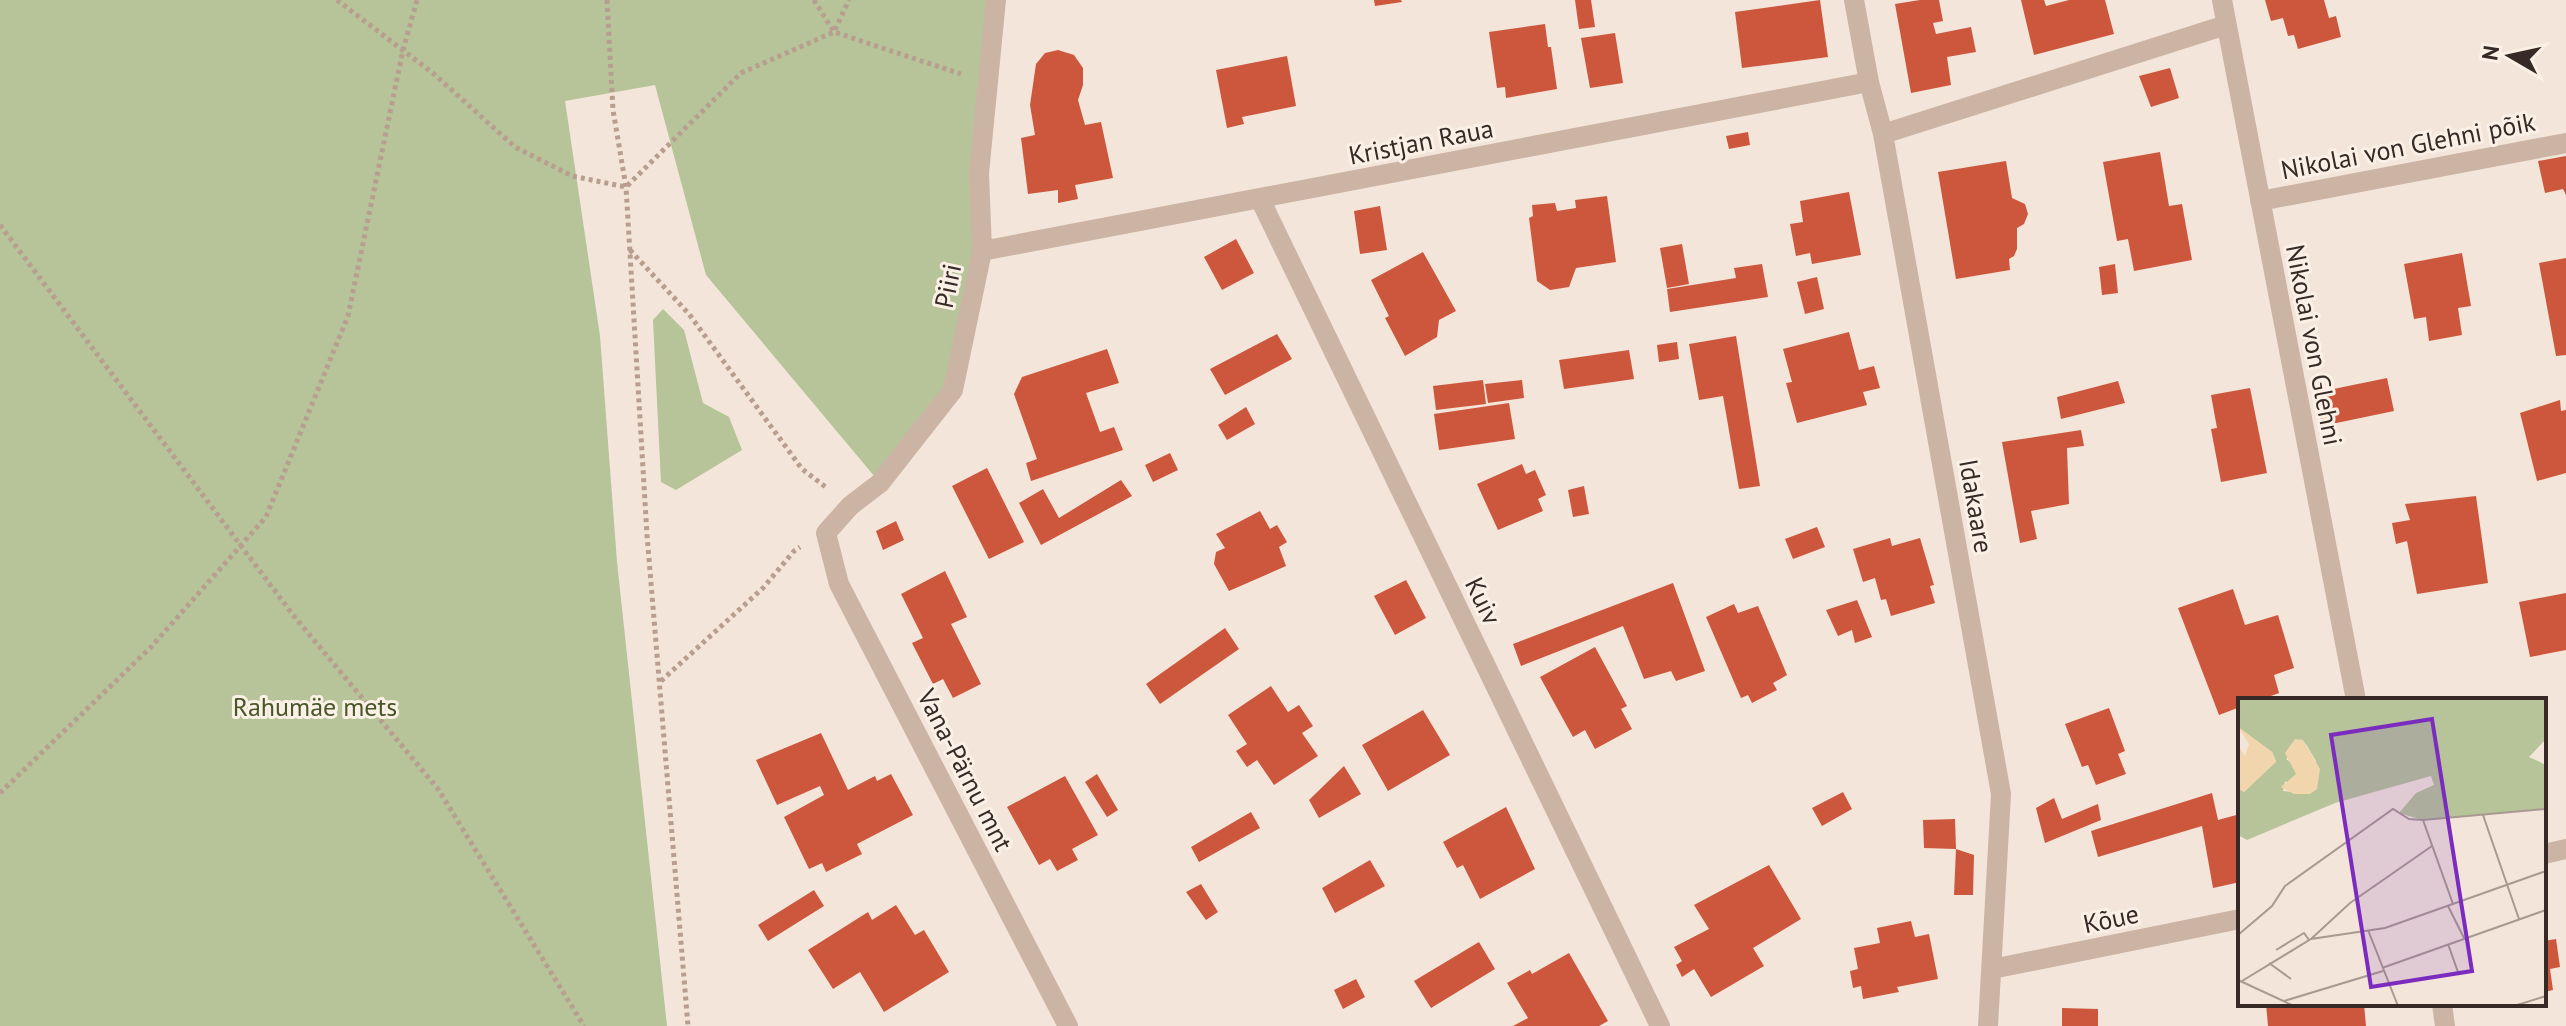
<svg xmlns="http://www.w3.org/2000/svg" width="2566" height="1026" font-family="'PT Sans',sans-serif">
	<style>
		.green { fill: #b7c398 }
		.building { fill: #cd573c }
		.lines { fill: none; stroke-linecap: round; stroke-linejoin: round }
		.path { stroke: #b79e8e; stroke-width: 5; stroke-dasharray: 4 4; stroke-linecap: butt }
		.street { stroke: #ccb4a4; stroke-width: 20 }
		.labels { text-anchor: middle; stroke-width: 6; stroke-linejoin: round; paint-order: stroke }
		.street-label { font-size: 26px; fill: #372a26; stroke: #faf0e5 }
		.park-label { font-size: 26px; fill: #485629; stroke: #faf0e5 }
		.inset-road { fill: none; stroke: #a89a91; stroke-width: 2 }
		.view { fill: #7b2cbf; fill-opacity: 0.15; stroke: #7b2cbf; stroke-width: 4 }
		.inset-edge { fill: none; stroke: #372a26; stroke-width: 4 }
	</style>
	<rect width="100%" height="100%" fill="#f3e5d9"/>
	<path class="green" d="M 0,0 L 996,0 L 982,251 L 953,390 L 880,483 L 706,275 L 655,85 L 565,101 L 600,336 L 617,562 L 667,1026 L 0,1026 Z
		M 663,309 L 684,330 L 703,403 L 729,417 L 742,450 L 676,490 L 661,482 L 653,320 Z"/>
	<path class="building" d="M 1374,0 L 1401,0 L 1402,2 L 1375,6 Z
		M 1575,0 L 1591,0 L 1595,27 L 1579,29 Z
		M 1820,0 L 1828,57 L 1742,68 L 1735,12 Z
		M 1920,0 L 1939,0 L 1943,21 L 1933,23 L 1936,34 L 1971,27 L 1976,52 L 1947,57 L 1951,85 L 1911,93 L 1895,4 Z
		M 2021,0 L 2044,0 L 2046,6 L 2069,0 L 2105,0 L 2114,34 L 2034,55 Z
		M 2265,0 L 2324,0 L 2329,18 L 2336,16 L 2341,37 L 2298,49 L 2294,35 L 2288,36 L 2283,18 L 2271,21 Z
		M 1545,24 L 1548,47 L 1551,47 L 1557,89 L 1506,98 L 1505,87 L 1497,88 L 1489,32 Z
		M 1615,33 L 1623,83 L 1590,88 L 1581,38 Z
		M 1058,50 L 1074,55 L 1083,68 L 1083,85 L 1078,100 L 1085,125 L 1101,122 L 1113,178 L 1075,185 L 1078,199 L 1058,203 L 1058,190 L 1028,194 L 1021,138 L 1035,135 L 1030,105 L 1036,64 L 1045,53 Z
		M 1287,56 L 1296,106 L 1242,117 L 1244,124 L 1227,128 L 1216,70 Z
		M 2170,68 L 2179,98 L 2151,107 L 2139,76 Z
		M 1748,132 L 1750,145 L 1729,149 L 1726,136 Z
		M 2160,152 L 2169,206 L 2182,204 L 2192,260 L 2134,271 L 2128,239 L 2117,241 L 2103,162 Z
		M 2566,156 L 2566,195 L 2563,189 L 2545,193 L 2538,161 Z
		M 2006,161 L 2012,198 L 2025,204 L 2028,214 L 2024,224 L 2017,228 L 2017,249 L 2014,256 L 2009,259 L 2010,270 L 1956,279 L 1938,172 Z
		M 1849,192 L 1861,255 L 1812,264 L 1810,253 L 1796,256 L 1790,224 L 1803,222 L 1800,201 Z
		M 1607,196 L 1616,262 L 1576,268 L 1569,287 L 1550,290 L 1537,281 L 1529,218 L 1533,216 L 1532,205 L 1555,203 L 1557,211 L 1576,208 L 1575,200 Z
		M 1380,206 L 1387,250 L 1360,254 L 1354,211 Z
		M 1236,239 L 1254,273 L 1222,290 L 1204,257 Z
		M 1682,244 L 1689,284 L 1667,288 L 1660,248 Z
		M 1423,252 L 1456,311 L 1439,320 L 1437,337 L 1405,356 L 1385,318 L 1389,316 L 1371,280 Z
		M 2462,253 L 2471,306 L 2458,308 L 2462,335 L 2429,341 L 2426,317 L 2414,319 L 2404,264 Z
		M 2566,258 L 2566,355 L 2556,356 L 2539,263 Z
		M 1762,264 L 1768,297 L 1670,312 L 1667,289 L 1736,278 L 1734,268 Z
		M 2115,264 L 2118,293 L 2102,295 L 2099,267 Z
		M 1817,277 L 1824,309 L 1805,314 L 1797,282 Z
		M 1849,332 L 1859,370 L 1874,366 L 1880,388 L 1863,392 L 1867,405 L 1797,423 L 1786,383 L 1792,382 L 1783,349 Z
		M 1277,334 L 1292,359 L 1225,395 L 1210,369 Z
		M 1736,336 L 1760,486 L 1739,489 L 1723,396 L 1699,400 L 1689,344 Z
		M 1677,342 L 1679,359 L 1659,362 L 1657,345 Z
		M 1107,349 L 1119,383 L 1086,393 L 1100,432 L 1114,427 L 1123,450 L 1031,481 L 1026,463 L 1037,459 L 1014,394 L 1022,377 Z
		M 1629,350 L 1634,379 L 1564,389 L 1559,360 Z
		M 2387,378 L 2394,411 L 2322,426 L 2314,393 Z
		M 1483,380 L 1486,404 L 1436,410 L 1433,386 Z
		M 1522,380 L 1524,398 L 1488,403 L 1485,384 Z
		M 2118,381 L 2125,403 L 2061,419 L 2057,397 Z
		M 2250,388 L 2267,473 L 2221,482 L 2211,429 L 2217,428 L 2211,395 Z
		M 2560,400 L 2561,411 L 2566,410 L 2566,473 L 2537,481 L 2520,413 Z
		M 1509,403 L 1515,439 L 1439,450 L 1434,414 Z
		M 1246,407 L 1255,424 L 1227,440 L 1218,425 Z
		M 2081,430 L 2084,446 L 2067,448 L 2069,504 L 2031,511 L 2037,539 L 2020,543 L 2002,442 Z
		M 1170,453 L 1178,470 L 1153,482 L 1145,465 Z
		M 1522,464 L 1526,474 L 1535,470 L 1546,495 L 1538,499 L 1543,511 L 1498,530 L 1477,484 Z
		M 987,468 L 1024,542 L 989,559 L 952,486 Z
		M 1121,480 L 1132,496 L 1041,545 L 1019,503 L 1043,489 L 1059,518 Z
		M 1584,486 L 1589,514 L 1573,517 L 1568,490 Z
		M 2476,496 L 2488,583 L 2417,594 L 2407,541 L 2396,544 L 2392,523 L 2410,520 L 2405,504 Z
		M 1260,511 L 1270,529 L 1277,525 L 1287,542 L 1279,547 L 1286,566 L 1229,591 L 1214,564 L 1216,552 L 1225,548 L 1216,534 Z
		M 896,521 L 904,540 L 883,550 L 876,531 Z
		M 1817,527 L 1825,547 L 1793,559 L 1785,539 Z
		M 1890,538 L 1892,546 L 1920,538 L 1934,585 L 1930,586 L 1935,603 L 1891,616 L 1886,599 L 1881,600 L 1875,578 L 1863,582 L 1853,549 Z
		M 945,571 L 967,617 L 951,624 L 981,684 L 953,698 L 943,679 L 933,684 L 912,643 L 923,638 L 901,594 Z
		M 1406,580 L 1426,618 L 1395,635 L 1374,596 Z
		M 1673,583 L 1705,671 L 1676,681 L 1671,671 L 1644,679 L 1623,626 L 1521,666 L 1513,644 Z
		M 2233,589 L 2245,625 L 2278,615 L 2294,668 L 2274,675 L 2279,693 L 2260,700 L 2240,700 L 2240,707 L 2219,715 L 2178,608 Z
		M 2566,593 L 2566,650 L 2530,657 L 2519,602 Z
		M 1857,600 L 1872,637 L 1855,643 L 1852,630 L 1838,636 L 1826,610 Z
		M 1734,604 L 1738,613 L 1758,606 L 1787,675 L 1773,683 L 1777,690 L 1752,703 L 1748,695 L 1741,698 L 1706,617 Z
		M 1225,628 L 1239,649 L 1160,704 L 1146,684 Z
		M 1595,647 L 1627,706 L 1621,709 L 1632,729 L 1595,749 L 1585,730 L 1573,737 L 1540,677 Z
		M 1271,686 L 1288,712 L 1299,705 L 1313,726 L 1302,733 L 1318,756 L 1274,785 L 1257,760 L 1247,767 L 1236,751 L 1247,744 L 1228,715 Z
		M 2109,708 L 2125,751 L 2118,754 L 2126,774 L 2096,785 L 2088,765 L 2082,767 L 2065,724 Z
		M 1423,710 L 1450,755 L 1388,791 L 1362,745 Z
		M 821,733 L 848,790 L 875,776 L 877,781 L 891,774 L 913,815 L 857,844 L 862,854 L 826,872 L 822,863 L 809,869 L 784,817 L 824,795 L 820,786 L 777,805 L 756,760 Z
		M 1344,766 L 1361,794 L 1319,818 L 1309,800 Z
		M 1097,774 L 1118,810 L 1107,817 L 1085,782 Z
		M 1065,776 L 1098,835 L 1072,849 L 1078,860 L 1057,871 L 1050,859 L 1039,865 L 1007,807 Z
		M 1843,792 L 1852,809 L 1822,826 L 1812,808 Z
		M 2212,793 L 2218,820 L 2240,814 L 2240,882 L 2213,888 L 2202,826 L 2098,857 L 2091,831 Z
		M 2054,798 L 2062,819 L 2098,804 L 2101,820 L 2045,843 L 2036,808 Z
		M 1506,807 L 1535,869 L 1480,899 L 1463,865 L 1457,868 L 1443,842 Z
		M 1251,812 L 1260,828 L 1199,862 L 1191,847 Z
		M 1955,819 L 1956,849 L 1924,848 L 1923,820 Z
		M 1956,849 L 1974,855 L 1973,895 L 1954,895 Z
		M 1370,860 L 1385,886 L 1335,913 L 1322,888 Z
		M 1769,865 L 1801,919 L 1753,948 L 1764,966 L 1711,997 L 1694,969 L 1682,977 L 1676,965 L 1682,961 L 1674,947 L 1709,929 L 1694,905 Z
		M 1201,884 L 1218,912 L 1206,920 L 1186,892 Z
		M 814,890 L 824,906 L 768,941 L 758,925 Z
		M 896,905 L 915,935 L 924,930 L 949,972 L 884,1012 L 860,972 L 833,989 L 808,950 L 868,912 L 872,920 Z
		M 1911,921 L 1915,937 L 1929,934 L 1938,979 L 1897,987 L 1899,992 L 1863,999 L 1861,986 L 1853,988 L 1850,971 L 1858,969 L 1854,948 L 1880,943 L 1877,928 Z
		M 2556,939 L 2560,967 L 2550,969 L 2553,990 L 2544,992 L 2544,941 Z
		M 1479,942 L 1495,969 L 1431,1008 L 1414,981 Z
		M 1569,953 L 1608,1021 L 1599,1026 L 1513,1026 L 1528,1018 L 1507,983 L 1530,970 L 1532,974 Z
		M 1356,979 L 1365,997 L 1343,1009 L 1334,990 Z
		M 2266,1004 L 2364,1004 L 2366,1026 L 2268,1026 Z
		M 2062,1008 L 2098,1009 L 2098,1026 L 2062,1026 Z"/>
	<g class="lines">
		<path class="path" d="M 337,0 L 434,74 L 515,147 L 572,176 L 626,187 L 741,73 L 834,32 L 849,0
			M 607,0 L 613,110 L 626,187 L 647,535 L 688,1026
			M 814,0 L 834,32 L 961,74
			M 0,225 L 293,615 L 438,789 L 584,1026
			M 630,250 L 689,314 L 802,469 L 827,488
			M 661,681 L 763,588 L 794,551 L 800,547
			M 0,793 L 151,647 L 266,517 L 348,316 L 403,50 L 417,0"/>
		<path class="street" d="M 996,0 L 979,173 L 982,251 L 953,390 L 880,483 L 850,506 L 826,533 L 839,584 L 1068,1026
			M 1854,0 L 1869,82 L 1883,134 L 2001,794 L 1988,1026
			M 2222,0 L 2356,700
			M 1883,134 L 2226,25
			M 1260,199 L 1660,1026
			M 2260,201 L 2566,143
			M 982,251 L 1869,82
			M 2544,854 L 2566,849
			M 1992,969 L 2240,919
			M 2442,1004 L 2445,1026"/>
	</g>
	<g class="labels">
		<g class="street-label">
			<text transform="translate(1421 142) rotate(-11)" y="9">Kristjan Raua</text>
			<text transform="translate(2408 146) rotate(-11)" y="9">Nikolai von Glehni põik</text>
			<text transform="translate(948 286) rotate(-78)" y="9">Piiri</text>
			<text transform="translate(2314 345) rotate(79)" y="9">Nikolai von Glehni</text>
			<text transform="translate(1976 506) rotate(80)" y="9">Idakaare</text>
			<text transform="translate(1483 601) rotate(64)" y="9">Kuiv</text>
			<text transform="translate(965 770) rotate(63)" y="9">Vana-Pärnu mnt</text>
			<text transform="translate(2111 919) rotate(-12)" y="9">Kõue</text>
		</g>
		<g class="park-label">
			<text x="315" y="716">Rahumäe mets</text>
		</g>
	</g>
	<g transform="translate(2238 698)">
		<rect width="308" height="308" fill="#f3e5d9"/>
		<path d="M 0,0 L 308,0 L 308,41 L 291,59 L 308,67 L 308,111 L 185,122 L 161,115 L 178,95 L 196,87 L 193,78 L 97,105 L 9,142 L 0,137 L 0,90 L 6,94 L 38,63 L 34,54 L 0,29 ZM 68,46 L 78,63 L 72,96 L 45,93 L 47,83 L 51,86 L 58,76 L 58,68 L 48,61 Z" fill="#b7c398" fill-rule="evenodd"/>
		<path d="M 0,29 L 34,54 L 38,64 L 6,94 L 0,90 L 0,47 L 7,58 L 11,46 ZM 57,41 L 65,42 L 82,71 L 79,91 L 72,96 L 56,96 L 43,89 L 58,76 L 47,55 Z" fill="#f1d6ad"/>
		<path class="inset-road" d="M 245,117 L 281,221M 185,122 L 215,206M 210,208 L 226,240M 130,232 L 160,308M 0,237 L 34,208 L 47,188 L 155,111 L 171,121 L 185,122 L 308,111M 73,241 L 112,205 L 194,148M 210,246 L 221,277M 38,252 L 66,235 L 71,242M 31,265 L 53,281M 144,270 L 308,212M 0,282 L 56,308M 4,283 L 73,241 L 147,230 L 308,173M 46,303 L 145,273M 276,308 L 308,298"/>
		<path class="view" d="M 194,21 L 234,273 L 133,289 L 93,37 Z"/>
		<rect width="308" height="308" class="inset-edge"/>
	</g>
	<g transform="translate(2510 56) rotate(279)" stroke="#faf0e5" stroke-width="6" paint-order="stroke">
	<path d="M0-6L14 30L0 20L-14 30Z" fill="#372a26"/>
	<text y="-12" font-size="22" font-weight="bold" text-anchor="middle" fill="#372a26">N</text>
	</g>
</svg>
